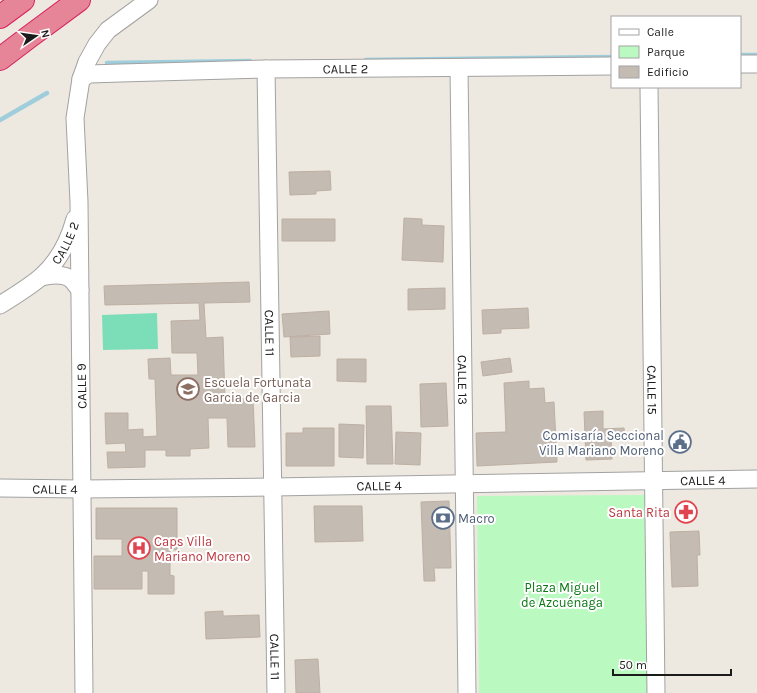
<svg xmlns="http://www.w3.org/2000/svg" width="757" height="693" font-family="Karla,sans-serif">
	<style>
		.park { fill: #baf9c0 }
		.pitch { fill: #7cdeb9 }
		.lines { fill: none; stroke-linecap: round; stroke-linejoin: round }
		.stream { stroke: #9fcddb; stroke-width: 4.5 }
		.building { fill: #c4bbb3; stroke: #beafa2 }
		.street-casing { stroke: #a2a2a2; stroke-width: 19 }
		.highway-casing { stroke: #d6225e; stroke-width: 24 }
		.street { stroke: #fff; stroke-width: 17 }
		.highway { stroke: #e68597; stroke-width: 22 }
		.labels { text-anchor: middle; stroke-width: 4; stroke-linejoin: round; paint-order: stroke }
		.street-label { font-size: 13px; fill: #1b1b1b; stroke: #fff }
		.education-label { font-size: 13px; fill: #785e54; stroke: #fff; text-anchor: start }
		.service-label { font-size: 13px; fill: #4e5e75; stroke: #fff; text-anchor: end }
		.health-label { font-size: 13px; fill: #be3a42; stroke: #fff; text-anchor: end }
		.park-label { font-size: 13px; fill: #0a7814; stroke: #fff }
	</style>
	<rect width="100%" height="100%" fill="#ede9e0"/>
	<path class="park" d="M 645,495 L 648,693 L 479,693 L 477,496 Z"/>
	<path class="pitch" d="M 157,313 L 158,349 L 103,350 L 102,315 Z"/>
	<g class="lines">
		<path class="stream" d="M 740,55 L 757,55
			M 366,60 L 612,57
			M 107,63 L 250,61
			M 0,120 L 47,93"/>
	</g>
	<path class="building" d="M 330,171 L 331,190 L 316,191 L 316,194 L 290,195 L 289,172 Z
		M 404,218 L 422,219 L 422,225 L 444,226 L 443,262 L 402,260 Z
		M 282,219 L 335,219 L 335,241 L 282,241 Z
		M 249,282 L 250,302 L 204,303 L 206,338 L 223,337 L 225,399 L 253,398 L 255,447 L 228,447 L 227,418 L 208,418 L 209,448 L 190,449 L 190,456 L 166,456 L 166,450 L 145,450 L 145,467 L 108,468 L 107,452 L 126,452 L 125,443 L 106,444 L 105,413 L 128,413 L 128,430 L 143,429 L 143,437 L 157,436 L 155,379 L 149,379 L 148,359 L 170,358 L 171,375 L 198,375 L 197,353 L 172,353 L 171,321 L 200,320 L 199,303 L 105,305 L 104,286 Z
		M 445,288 L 445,309 L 408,310 L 408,289 Z
		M 528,308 L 529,328 L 501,329 L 501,333 L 483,334 L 482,310 Z
		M 329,311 L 330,334 L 284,337 L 282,314 Z
		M 320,336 L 320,356 L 291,357 L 290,337 Z
		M 510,358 L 512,372 L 483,376 L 481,362 Z
		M 337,359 L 366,359 L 366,382 L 337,381 Z
		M 529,381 L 529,389 L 544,388 L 545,403 L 554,402 L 557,462 L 477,466 L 476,433 L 506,432 L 504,383 Z
		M 446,383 L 448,426 L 421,427 L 420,384 Z
		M 366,406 L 391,406 L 393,464 L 367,464 Z
		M 603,411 L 603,429 L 624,428 L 625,436 L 611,436 L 612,459 L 586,460 L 584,412 Z
		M 339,424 L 364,425 L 363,458 L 339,457 Z
		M 303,428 L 334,428 L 334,466 L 286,466 L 286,433 L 303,433 Z
		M 396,432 L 421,433 L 420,465 L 395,464 Z
		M 449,501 L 451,568 L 434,568 L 435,581 L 424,581 L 421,502 Z
		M 314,506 L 362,506 L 363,541 L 315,542 Z
		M 96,508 L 177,508 L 177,550 L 170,550 L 170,575 L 174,576 L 174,594 L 148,594 L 148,571 L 142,571 L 142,589 L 94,589 L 94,556 L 122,556 L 122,539 L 96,539 Z
		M 699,531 L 700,555 L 697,555 L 698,586 L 672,587 L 670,532 Z
		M 223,611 L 223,616 L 259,615 L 260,637 L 206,639 L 205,612 Z
		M 318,659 L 320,693 L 296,693 L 295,660 Z"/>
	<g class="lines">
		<g class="street-casing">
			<g id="street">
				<path d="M 740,64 L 757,64"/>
				<path id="s1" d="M 459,68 L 467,693"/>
				<path id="s2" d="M 266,69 L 276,693"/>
				<path id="s3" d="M 81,79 L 89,74 L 121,73 L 266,69 L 612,66"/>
				<path id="s4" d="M 649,87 L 656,693"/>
				<path d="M 41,277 C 50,275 62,273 71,279 C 74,282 77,286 80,290"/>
				<path id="s5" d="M 0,305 C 13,297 29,287 41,277 C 58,262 69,241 75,219"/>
				<path id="s6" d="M 0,488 L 82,489 L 273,487 L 757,479"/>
				<path d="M 84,693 L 79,202 L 75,118 L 81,79 L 87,62 L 97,44 L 108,30 L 149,0"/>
			</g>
		</g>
		<g class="highway-casing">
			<path id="highway" d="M 0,17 L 23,0
				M 0,59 L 29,37 L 79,0"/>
		</g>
		<use href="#street" class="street"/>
		<use href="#highway" class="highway"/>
	</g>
	<defs>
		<g id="school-ring" transform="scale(1.15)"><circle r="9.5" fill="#fff" stroke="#8d6e63" stroke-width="1.5"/><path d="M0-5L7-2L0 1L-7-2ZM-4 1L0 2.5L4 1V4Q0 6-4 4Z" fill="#8d6e63"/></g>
		<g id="civic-ring" transform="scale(1.15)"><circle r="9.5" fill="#fff" stroke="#5c6f8a" stroke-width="1.5"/><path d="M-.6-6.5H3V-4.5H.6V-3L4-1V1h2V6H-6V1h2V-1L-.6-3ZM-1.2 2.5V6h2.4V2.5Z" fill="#5c6f8a"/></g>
		<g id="pharmacy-ring" transform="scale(1.15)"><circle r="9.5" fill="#fff" stroke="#e0444e" stroke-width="1.5"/><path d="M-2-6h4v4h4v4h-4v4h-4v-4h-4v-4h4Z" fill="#e0444e"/></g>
		<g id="bank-ring" transform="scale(1.15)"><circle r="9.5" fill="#fff" stroke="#5c6f8a" stroke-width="1.5"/><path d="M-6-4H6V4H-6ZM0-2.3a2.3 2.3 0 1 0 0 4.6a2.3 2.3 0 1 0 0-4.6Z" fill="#5c6f8a"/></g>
		<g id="hospital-ring" transform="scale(1.15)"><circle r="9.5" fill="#fff" stroke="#e0444e" stroke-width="1.5"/><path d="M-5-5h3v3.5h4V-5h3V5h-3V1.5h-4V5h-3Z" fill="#e0444e"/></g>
	</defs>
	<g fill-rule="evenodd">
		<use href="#school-ring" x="188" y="389"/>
		<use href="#civic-ring" x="680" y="442"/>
		<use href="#pharmacy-ring" x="686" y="512"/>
		<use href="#bank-ring" x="443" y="518"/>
		<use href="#hospital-ring" x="139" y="548"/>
	</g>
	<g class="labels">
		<g class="street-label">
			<text dy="5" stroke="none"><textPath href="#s3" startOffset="266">CALLE 2</textPath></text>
			<text dy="5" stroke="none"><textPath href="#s5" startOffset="92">CALLE 2</textPath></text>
			<text dy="5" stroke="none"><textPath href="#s2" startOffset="264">CALLE 11</textPath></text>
			<text dy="5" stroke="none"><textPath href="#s1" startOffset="312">CALLE 13</textPath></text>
			<text transform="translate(81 386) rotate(-91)" y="5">CALLE 9</text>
			<text dy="5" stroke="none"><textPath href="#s4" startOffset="303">CALLE 15</textPath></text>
			<text dy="5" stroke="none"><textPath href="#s6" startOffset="703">CALLE 4</textPath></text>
			<text dy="5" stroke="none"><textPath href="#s6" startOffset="379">CALLE 4</textPath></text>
			<text dy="5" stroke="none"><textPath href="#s6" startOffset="55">CALLE 4</textPath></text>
			<text dy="5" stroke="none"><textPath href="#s2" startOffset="588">CALLE 11</textPath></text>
		</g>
		<g class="education-label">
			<text x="204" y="387">Escuela Fortunata<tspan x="204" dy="15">Garcia de Garcia</tspan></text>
		</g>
		<g class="service-label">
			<text x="664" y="440">Comisaría Seccional<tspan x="664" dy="15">Villa Mariano Moreno</tspan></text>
			<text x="458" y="523" text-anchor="start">Macro</text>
		</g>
		<g class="health-label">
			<text x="670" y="517">Santa Rita</text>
			<text x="154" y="546" text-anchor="start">Caps Villa<tspan x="154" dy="15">Mariano Moreno</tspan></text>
		</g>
		<g class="park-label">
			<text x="562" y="592">Plaza Miguel<tspan x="562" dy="15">de Azcuénaga</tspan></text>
		</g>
	</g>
	<rect x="611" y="16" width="130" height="72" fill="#ffffff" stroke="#a4a4a4"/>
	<rect x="619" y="29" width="20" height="6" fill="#ffffff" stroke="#a4a4a4"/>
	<text x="647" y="36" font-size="12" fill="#1b1b1b">Calle</text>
	<rect x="619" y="46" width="20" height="12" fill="#baf9c0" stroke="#a4a4a4"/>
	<text x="647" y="56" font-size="12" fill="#1b1b1b">Parque</text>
	<rect x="619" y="66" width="20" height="12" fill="#c4bbb3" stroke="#a4a4a4"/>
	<text x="647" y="76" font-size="12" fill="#1b1b1b">Edificio</text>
	<g transform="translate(36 36) rotate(77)" stroke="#ffffff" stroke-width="3" paint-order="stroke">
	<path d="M0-3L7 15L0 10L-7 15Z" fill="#1b1b1b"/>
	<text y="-6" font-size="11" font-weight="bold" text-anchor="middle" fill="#1b1b1b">N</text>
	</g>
	<path d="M613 669v6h118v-6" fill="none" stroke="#1b1b1b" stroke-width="2"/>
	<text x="619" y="669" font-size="12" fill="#1b1b1b" stroke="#ffffff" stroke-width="3" paint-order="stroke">50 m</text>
</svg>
